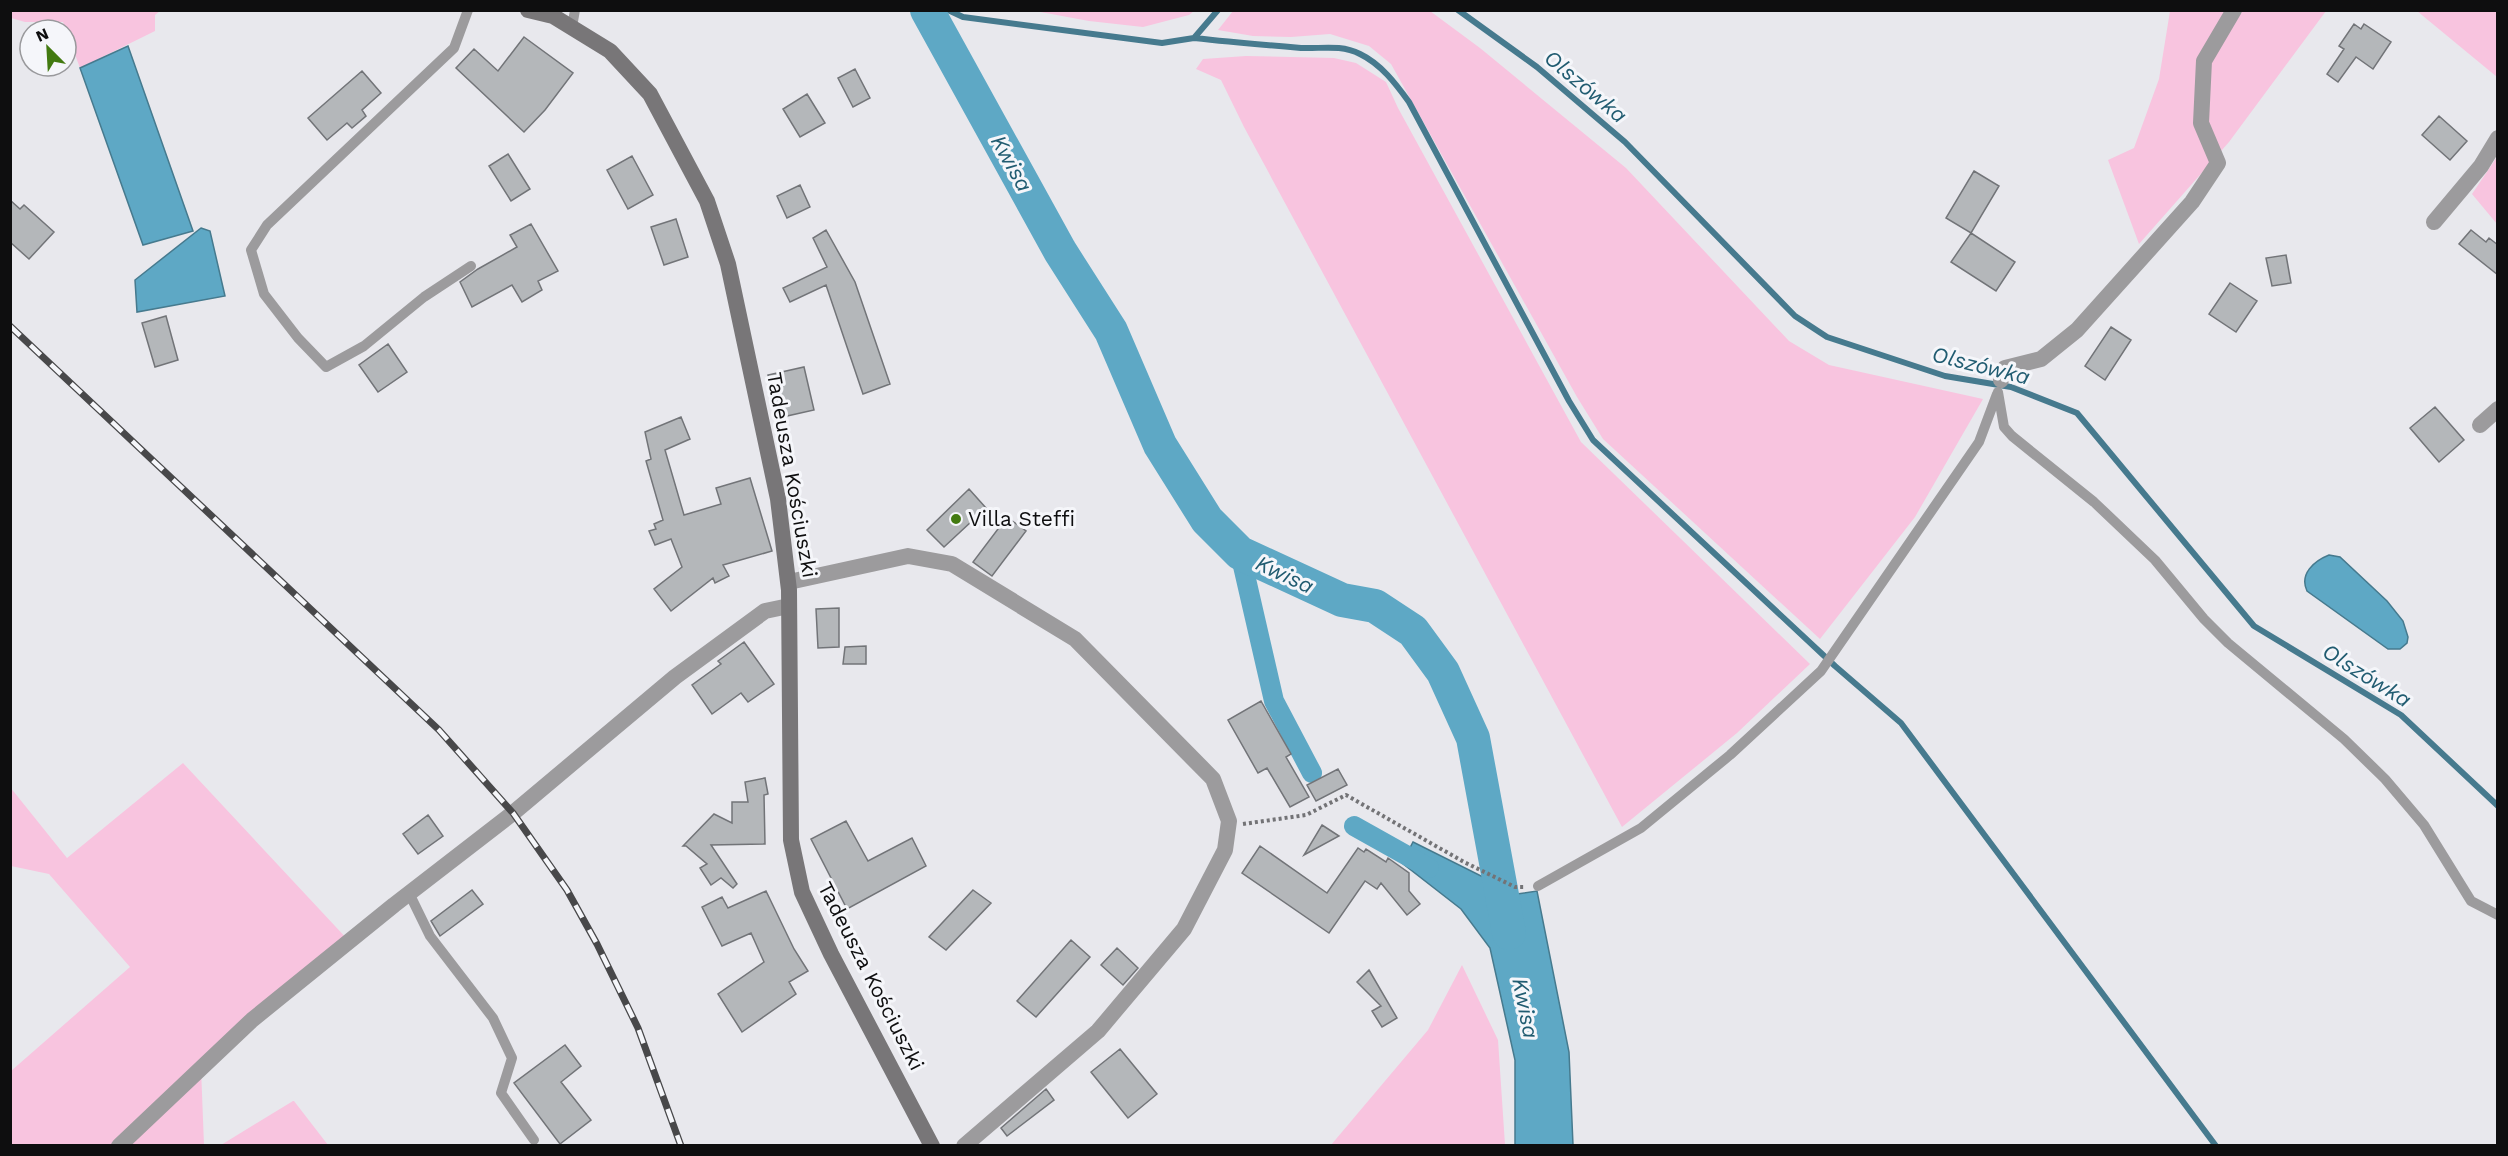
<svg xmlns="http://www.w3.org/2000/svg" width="2508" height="1156" font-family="'Work Sans',sans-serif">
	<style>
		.green { fill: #f8c4df }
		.water { fill: #5ea8c5; stroke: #467a8e; stroke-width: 1.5 }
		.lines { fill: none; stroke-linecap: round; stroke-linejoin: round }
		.stream { stroke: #467a8e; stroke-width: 6 }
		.canal { stroke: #5ea8c5; stroke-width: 20 }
		.river { stroke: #5ea8c5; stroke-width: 34 }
		.building { fill: #b4b7ba; stroke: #727478; stroke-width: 1.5 }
		.path { stroke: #737376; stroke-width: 4; stroke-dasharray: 3 3; stroke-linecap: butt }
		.service { stroke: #9c9b9d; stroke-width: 10 }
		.minor { stroke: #9c9b9d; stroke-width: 16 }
		.secondary { stroke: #787678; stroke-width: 16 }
		.rail-casing { stroke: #48484a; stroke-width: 7 }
		.rail { stroke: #f5f6fa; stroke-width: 4.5; stroke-dasharray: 14; stroke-linecap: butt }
		.poi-dot { fill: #427a10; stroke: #f5f6fa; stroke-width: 2 }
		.labels { text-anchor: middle; stroke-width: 6; stroke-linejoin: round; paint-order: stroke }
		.street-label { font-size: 21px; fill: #0e0e0f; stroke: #f5f6fa }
		.poi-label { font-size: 21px; fill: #0e0e0f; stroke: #f5f6fa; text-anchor: start }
		.water-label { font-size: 22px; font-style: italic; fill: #215c71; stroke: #f5f6fa }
	</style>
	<rect width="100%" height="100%" fill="#e8e8ed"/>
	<path class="green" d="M 11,11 L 160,11 L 155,15 L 155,31 L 80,68 L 63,22 L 25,22 L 11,18 Z
		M 1035,11 L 1194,11 L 1189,15 L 1143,27 L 1089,21 Z
		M 1233,11 L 1430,11 L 1480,48 L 1626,168 L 1789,341 L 1829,365 L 1983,399 L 1915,517 L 1820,639 L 1603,439 L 1577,397 L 1391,64 L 1369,46 L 1330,34 L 1291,37 L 1253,36 L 1218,30 Z
		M 2170,11 L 2326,11 L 2229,142 L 2139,244 L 2108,160 L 2134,148 L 2159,79 Z
		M 2417,11 L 2497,11 L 2497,77 Z
		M 1246,56 L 1334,58 L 1356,63 L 1386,82 L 1398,108 L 1581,442 L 1810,664 L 1737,733 L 1622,827 L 1244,127 L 1221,80 L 1196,69 L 1203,59 Z
		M 2497,157 L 2498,224 L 2497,224 L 2472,194 Z
		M 183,763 L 349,941 L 201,1068 L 204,1145 L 11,1145 L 11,1071 L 130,967 L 49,874 L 11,866 L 10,787 L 67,858 Z
		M 1462,965 L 1498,1040 L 1505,1145 L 1331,1145 L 1428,1030 Z
		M 294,1101 L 328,1145 L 221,1145 L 293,1101 Z"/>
	<path class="water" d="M 128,46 L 193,231 L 143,245 L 80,68 Z
		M 201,228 L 210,231 L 225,296 L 137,312 L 135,280 Z
		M 2329,555 L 2340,557 L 2387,601 L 2403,621 L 2408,637 L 2407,643 L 2400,649 L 2388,649 L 2307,591 C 2299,574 2314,561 2329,555 Z
		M 1413,842 L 1517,894 L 1537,891 L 1569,1052 L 1573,1145 L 1515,1145 L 1515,1060 L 1490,948 L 1461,909 L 1402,863 Z"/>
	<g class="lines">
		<path class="stream" d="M 948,10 L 963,17 L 1162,43 L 1194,38 L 1218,10
			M 1458,10 L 1537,67 L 1625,142 L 1795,316 L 1827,337 L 1945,376 L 2011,387 L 2077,413 L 2254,626 L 2401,715 L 2498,806
			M 1194,38 C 1230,42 1265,45 1301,48 C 1321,49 1340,44 1360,54 C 1381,64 1396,84 1409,102 L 1569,401 L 1593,440 L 1835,666 L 1901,723 L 2216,1146"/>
		<path class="canal" d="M 1240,553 L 1274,701 L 1312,773
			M 1354,826 L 1429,868"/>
		<path class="river" d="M 927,10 L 1060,251 L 1111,331 L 1160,445 L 1207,520 L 1240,553 L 1342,600 L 1375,606 L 1413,631 L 1443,672 L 1473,738 L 1509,933"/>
	</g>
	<path class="building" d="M 2354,24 L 2361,29 L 2364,24 L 2391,42 L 2373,69 L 2356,57 L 2338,82 L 2327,74 L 2344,49 L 2339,46 Z
		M 524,37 L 573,73 L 545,110 L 524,132 L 456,68 L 474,49 L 498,71 Z
		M 855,69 L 870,98 L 853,107 L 838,78 Z
		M 362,71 L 381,93 L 362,110 L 366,116 L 352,128 L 347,123 L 327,140 L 308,118 Z
		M 807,94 L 825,123 L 800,137 L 783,109 Z
		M 2439,116 L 2467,141 L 2450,160 L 2422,135 Z
		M 508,154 L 530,189 L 511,201 L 489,166 Z
		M 632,156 L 653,195 L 628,209 L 607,170 Z
		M 1974,171 L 1999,186 L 1971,233 L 1946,218 Z
		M 800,185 L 810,207 L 787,218 L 777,196 Z
		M 10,200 L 20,209 L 24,205 L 54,232 L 29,259 L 10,242 Z
		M 676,219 L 688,257 L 664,265 L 651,227 Z
		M 531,224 L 558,271 L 538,281 L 542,290 L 522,302 L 512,285 L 472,307 L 460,282 L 478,269 L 517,247 L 510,235 Z
		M 826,230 L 855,282 L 890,384 L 863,394 L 826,285 L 790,302 L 783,288 L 827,267 L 813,238 Z
		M 2471,230 L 2486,242 L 2489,238 L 2498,245 L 2498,275 L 2459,244 Z
		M 1971,233 L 2015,262 L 1996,291 L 1951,262 Z
		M 2286,255 L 2291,283 L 2272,286 L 2266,258 Z
		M 2230,283 L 2257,301 L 2236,332 L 2209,314 Z
		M 166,316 L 178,360 L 155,367 L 142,323 Z
		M 2111,327 L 2131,340 L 2105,380 L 2085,366 Z
		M 388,344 L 407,372 L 378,392 L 359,365 Z
		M 804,367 L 814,410 L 778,418 L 768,375 Z
		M 2435,407 L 2464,440 L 2439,462 L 2410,428 Z
		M 681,417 L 690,439 L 665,450 L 684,515 L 721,504 L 716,488 L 750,478 L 772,551 L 723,565 L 729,576 L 715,583 L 713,578 L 671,611 L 654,589 L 682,567 L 671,539 L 655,545 L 649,531 L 656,529 L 654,524 L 663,520 L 646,461 L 651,459 L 645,432 Z
		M 969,489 L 986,508 L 944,547 L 927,530 Z
		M 1007,517 L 1026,531 L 992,576 L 973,562 Z
		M 839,608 L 839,647 L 818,648 L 816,609 Z
		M 744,642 L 774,684 L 748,702 L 741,693 L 712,714 L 692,685 L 721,664 L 718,661 Z
		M 866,646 L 866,664 L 843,664 L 845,647 Z
		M 1261,701 L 1291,754 L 1286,757 L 1309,797 L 1290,807 L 1267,768 L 1258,773 L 1228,720 Z
		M 1338,769 L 1347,785 L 1316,801 L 1307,785 Z
		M 765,778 L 768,794 L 764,795 L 765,844 L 711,845 L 737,884 L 733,888 L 721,878 L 711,885 L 700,868 L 707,864 L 686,846 L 683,846 L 714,814 L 732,823 L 732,802 L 748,802 L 745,782 Z
		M 428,815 L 443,836 L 418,854 L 403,834 Z
		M 846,821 L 868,861 L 912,838 L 926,866 L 847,909 L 811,839 Z
		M 1322,825 L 1339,836 L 1304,855 Z
		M 1260,846 L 1327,893 L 1358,848 L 1364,852 L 1366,849 L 1386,862 L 1388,858 L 1409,873 L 1409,891 L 1420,904 L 1407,915 L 1381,883 L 1377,889 L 1365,881 L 1329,933 L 1242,873 Z
		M 472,890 L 483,904 L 440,936 L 431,921 Z
		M 973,890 L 991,903 L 946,950 L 929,937 Z
		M 766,891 L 794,949 L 808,971 L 789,982 L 796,994 L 742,1032 L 718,994 L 764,962 L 751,933 L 722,946 L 702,907 L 722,897 L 728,908 Z
		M 1071,940 L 1090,957 L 1036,1017 L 1017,1001 Z
		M 1117,948 L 1138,968 L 1123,985 L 1101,965 Z
		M 1369,970 L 1397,1018 L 1382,1027 L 1372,1011 L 1381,1006 L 1357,982 Z
		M 565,1045 L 581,1066 L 561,1082 L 591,1120 L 560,1144 L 514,1083 Z
		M 1120,1049 L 1157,1094 L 1128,1118 L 1091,1072 Z
		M 1046,1089 L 1054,1100 L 1007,1136 L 1001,1128 Z"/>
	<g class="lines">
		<path class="path" d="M 1243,824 L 1306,815 L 1346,795 L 1464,862 L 1515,887 L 1525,887"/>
		<path class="service" d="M 468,10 L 454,48 L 267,225 L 251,250 L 264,294 L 298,338 L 326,367 L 364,346 L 424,297 L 471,266
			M 572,27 L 575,10
			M 1998,392 L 2004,427 L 2012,436 L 2094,502 L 2155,560 L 2204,619 L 2228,643 L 2344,739 L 2385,779 L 2424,825 L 2471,901 L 2498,915
			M 1538,886 L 1641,828 L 1730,755 L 1821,671 L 1979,442 L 1997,394
			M 409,893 L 430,936 L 493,1018 L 512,1058 L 501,1093 L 534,1140"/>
		<path class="minor" d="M 2434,222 L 2481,166 L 2498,138
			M 2001,380 L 2005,368 L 2041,359 L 2077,330 L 2192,202 L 2218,163 L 2201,123 L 2204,61 L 2234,10
			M 2480,425 L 2498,409
			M 789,582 L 908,556 L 952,564 L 1075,639 L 1213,779 L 1229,821 L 1225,850 L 1184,929 L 1098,1031 L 964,1146
			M 119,1146 L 252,1020 L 394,905 L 513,813 L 675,677 L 765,611 L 789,606"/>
		<path class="secondary" d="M 528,10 L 553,16 L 610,51 L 650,94 L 707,201 L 728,264 L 778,499 L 789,590 L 791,840 L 802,892 L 831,954 L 932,1146"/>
		<g class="rail-casing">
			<path id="rail" d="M 10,326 L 439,730 L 513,813 L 567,890 L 597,944 L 638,1028 L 681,1146"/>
		</g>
		<use href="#rail" class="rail"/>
	</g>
	<circle class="poi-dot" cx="956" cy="519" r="6"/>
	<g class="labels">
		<g class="street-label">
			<text transform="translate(792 475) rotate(80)" y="7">Tadeusza Kościuszki</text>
			<text transform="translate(871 976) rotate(63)" y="7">Tadeusza Kościuszki</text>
		</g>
		<g class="poi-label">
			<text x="968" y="526">Villa Steffi</text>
		</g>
		<g class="water-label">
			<text transform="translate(1586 86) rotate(40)" y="8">Olszówka</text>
			<text transform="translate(1012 163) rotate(61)" y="8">Kwisa</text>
			<text transform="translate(1981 365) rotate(14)" y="8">Olszówka</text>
			<text transform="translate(1285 574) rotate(25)" y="8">Kwisa</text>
			<text transform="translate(2367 675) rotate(32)" y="8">Olszówka</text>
			<text transform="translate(1526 1008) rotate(79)" y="8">Kwisa</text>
		</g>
	</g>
	<rect width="2508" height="1156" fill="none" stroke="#0e0e0f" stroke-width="24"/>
	<g transform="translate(48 48) rotate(336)"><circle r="28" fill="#f5f6fa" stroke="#99999c" stroke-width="1.5"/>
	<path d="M0-4.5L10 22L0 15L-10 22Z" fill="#427a10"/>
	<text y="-9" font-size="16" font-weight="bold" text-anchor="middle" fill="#0e0e0f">N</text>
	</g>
</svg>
